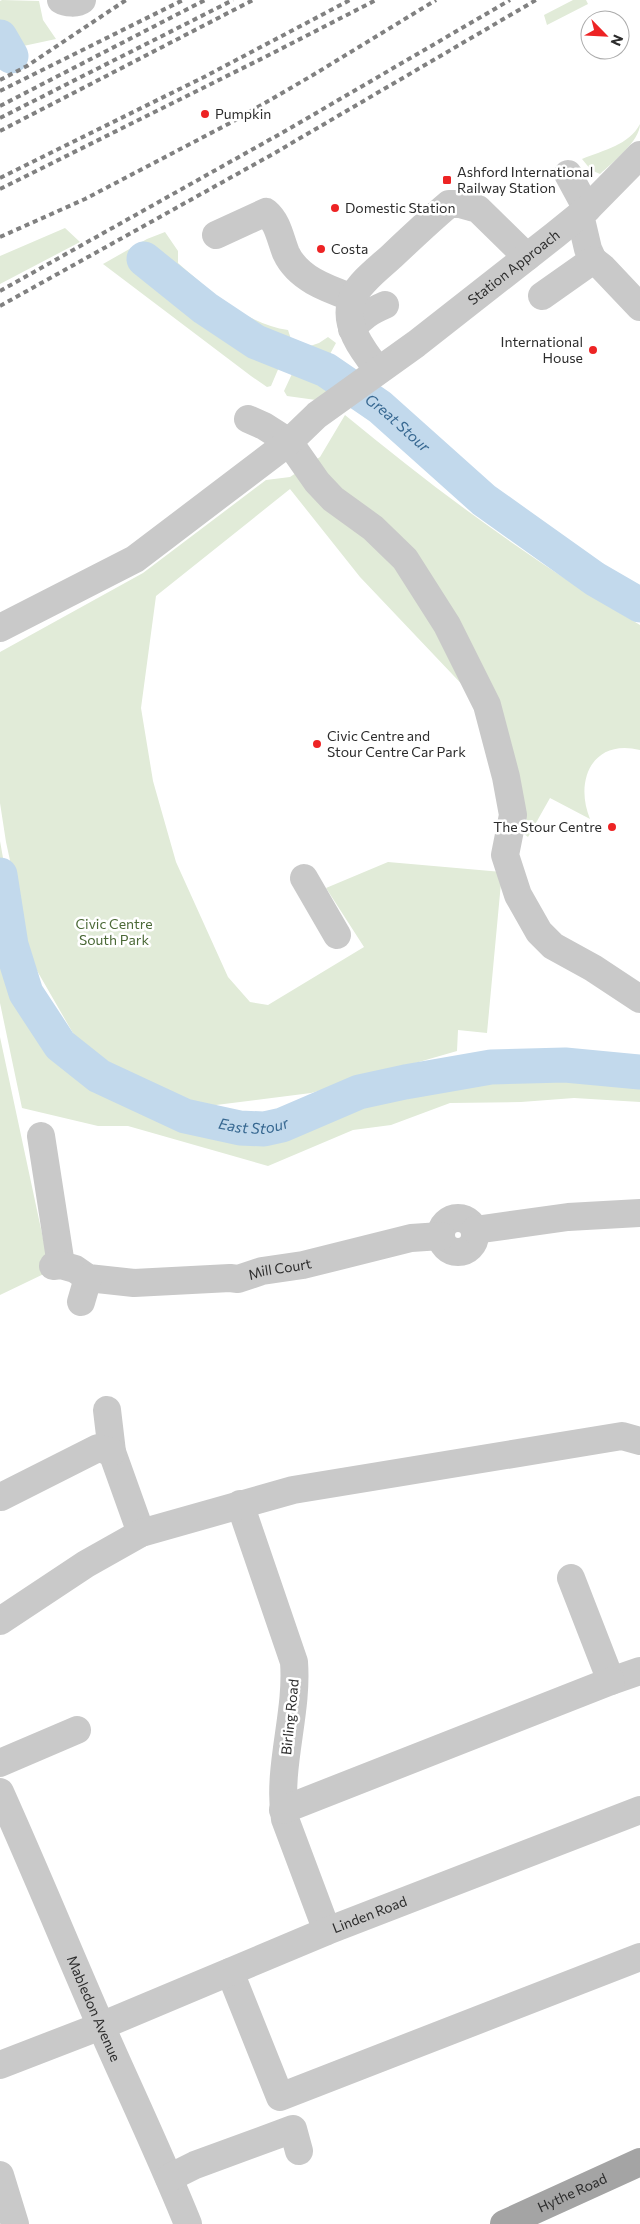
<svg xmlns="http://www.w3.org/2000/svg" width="640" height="2224" font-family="Commissioner,sans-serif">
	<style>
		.green { fill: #e1ebd8 }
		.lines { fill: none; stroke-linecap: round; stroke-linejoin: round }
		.river { stroke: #c2d9ec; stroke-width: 35 }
		.minor { stroke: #c9c9c9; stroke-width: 28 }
		.major { stroke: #a4a4a4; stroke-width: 28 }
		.rail { stroke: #818181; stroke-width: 4; stroke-dasharray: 5 4; stroke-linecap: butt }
		.poi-dot { fill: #ed2324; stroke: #fff; stroke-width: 2 }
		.labels { text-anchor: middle; stroke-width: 5; stroke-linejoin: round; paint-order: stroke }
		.poi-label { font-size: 14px; fill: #2c2c2c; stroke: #fff; text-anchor: start }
		.street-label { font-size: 14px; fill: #2c2c2c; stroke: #fff }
		.park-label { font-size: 14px; fill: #4b6937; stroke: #fff }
		.water-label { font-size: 15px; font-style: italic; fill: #376891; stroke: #fff }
	</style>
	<rect width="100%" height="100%" fill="#fff"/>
	<path class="green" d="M 2,0 L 39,1 L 43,20 L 56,39 L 0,51 L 0,1 Z
		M 573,0 L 586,0 L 588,4 L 547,25 L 544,15 Z
		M 640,124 C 640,141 612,163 600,174 L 591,170 L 582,159 C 604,150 629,145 640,124 Z
		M 65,228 L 80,242 L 0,284 L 0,256 Z
		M 165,232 L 178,251 L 178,263 C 208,289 247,325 288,330 L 291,339 L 271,386 L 267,387 L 251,376 L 103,264 L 147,239 Z
		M 328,337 L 336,343 L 330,354 L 342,370 L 347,364 L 352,372 L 316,400 L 287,396 L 284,391 L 304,348 L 319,343 Z
		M 345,415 C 438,492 536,564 640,625 L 640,750 C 593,738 574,780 590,819 L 550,798 L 528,837 L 511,824 L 471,694 L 360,577 L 290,489 L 156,596 L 141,708 L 153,781 L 176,862 L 228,977 L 250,1002 L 268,1005 L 364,947 L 326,888 L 388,862 L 502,872 L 487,1033 L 458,1030 L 457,1051 L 311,1093 L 200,1107 L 144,1091 L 85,1054 L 32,962 L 6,842 L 0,803 L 0,652 L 143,573 L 266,480 L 290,477 L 320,457 Z
		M 0,841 L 27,993 L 72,1056 L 185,1115 L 282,1125 L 359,1092 L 451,1074 L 565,1065 L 640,1076 L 640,1102 L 574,1098 L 521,1102 L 450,1103 L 391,1125 L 353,1130 L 268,1166 L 128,1126 L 98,1126 L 22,1108 L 0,1003 Z
		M 0,1037 L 50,1271 L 0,1295 Z"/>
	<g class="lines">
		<g class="river">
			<path d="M 0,37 L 11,56"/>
			<path id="s1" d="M 144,259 L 205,308 L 256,342 L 326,370 L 380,407 L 484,500 L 595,579 L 640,605"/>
			<path id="s2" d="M 0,875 L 11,945 L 26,993 L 60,1045 L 99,1076 L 185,1116 L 240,1128 L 264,1129 L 282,1125 L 359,1092 L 405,1082 L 491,1067 L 565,1065 L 640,1072"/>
		</g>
		<g class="minor">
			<path d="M 61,0 C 66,3 77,4 82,0"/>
			<path d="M 568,174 L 587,209"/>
			<path d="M 580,215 L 588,249 L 593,260"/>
			<path d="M 216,235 L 266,212 C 278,222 280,238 286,253 C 298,279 328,289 353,298"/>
			<path d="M 542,296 L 593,260 L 602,267 L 640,307"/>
			<path d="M 352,329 C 361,317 371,311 385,305"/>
			<path d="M 378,370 C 363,351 341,323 353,297 C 361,281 379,268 392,256 C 411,238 430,220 449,204 L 460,204 L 478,209 L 527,257"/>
			<path d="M 248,419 L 264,426 L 289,442 L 317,482 L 333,499 L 373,528 L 405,559 L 447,625 L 487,705 L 506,777 L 513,815 L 505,855 L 518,895 L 539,932 L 553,946 L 593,968 L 640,999"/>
			<path id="s3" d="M 0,628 L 135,559 L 289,442 L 317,415 L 416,344 L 555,235 L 587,209 L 640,155"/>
			<path d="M 304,878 L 337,935"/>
			<path d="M 41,1136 L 61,1265"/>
			<circle cx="458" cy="1235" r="17"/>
			<path d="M 475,1230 L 568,1217 L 640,1213"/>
			<path id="s4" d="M 53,1266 L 61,1265 L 75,1269 L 88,1278 L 134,1283 L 230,1278 L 238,1279 L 262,1271 L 303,1265 L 411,1238 L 441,1236"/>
			<path d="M 81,1302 L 88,1278"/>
			<path d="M 107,1410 L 112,1452 L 141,1533"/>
			<path d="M 1,1497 L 98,1448 L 112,1452"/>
			<path d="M 240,1504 L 294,1662 C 298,1714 277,1767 285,1819 L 327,1931"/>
			<path d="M 571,1578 L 611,1681 L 640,1671"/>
			<path d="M 0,1621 L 86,1564 L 141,1533 L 293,1490 L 622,1436 L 640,1441"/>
			<path d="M 0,1763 L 77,1730"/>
			<path id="s5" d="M 0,1792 C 35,1870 67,1948 101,2026 C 130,2092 161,2157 188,2224"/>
			<path d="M 283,1810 L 611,1681"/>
			<path d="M 230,1972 L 280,2097 L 640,1957"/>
			<path id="s6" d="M 0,2065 L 101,2026 L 327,1931 L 640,1810"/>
			<path d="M 0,2175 L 15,2224"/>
			<path d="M 169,2178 L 195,2165 L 293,2129 L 299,2151"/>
		</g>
		<path class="major" id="s7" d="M 504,2224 L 640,2162"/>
		<path class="rail" d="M 0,80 L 27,66 L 126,0
			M 0,91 L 183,0
			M 0,106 L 205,0
			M 0,118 L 233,0
			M 0,131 L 253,0
			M 0,178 L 204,77 L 350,0
			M 0,189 L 267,56 L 376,0
			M 0,237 L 85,199 L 232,122 L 313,75 L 436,0
			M 0,291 L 287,130 L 510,0
			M 0,306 L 273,154 L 536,0"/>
	</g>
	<g class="poi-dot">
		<circle cx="205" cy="114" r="5"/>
		<rect x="442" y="175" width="10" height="10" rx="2.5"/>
		<circle cx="335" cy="208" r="5"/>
		<circle cx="321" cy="249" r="5"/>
		<circle cx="593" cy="350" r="5"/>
		<circle cx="317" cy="744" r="5"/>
		<circle cx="612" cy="827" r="5"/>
	</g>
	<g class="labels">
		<g class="poi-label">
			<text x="215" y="119">Pumpkin</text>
			<text x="457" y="177">Ashford International<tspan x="457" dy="16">Railway Station</tspan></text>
			<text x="345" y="213">Domestic Station</text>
			<text x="331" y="254">Costa</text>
			<text x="583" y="347" text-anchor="end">International<tspan x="583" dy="16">House</tspan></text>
			<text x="327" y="741">Civic Centre and<tspan x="327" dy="16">Stour Centre Car Park</tspan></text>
			<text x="602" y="832" text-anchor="end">The Stour Centre</text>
		</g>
		<g class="street-label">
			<text dy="5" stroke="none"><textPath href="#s3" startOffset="630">Station Approach</textPath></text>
			<text dy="5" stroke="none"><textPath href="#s4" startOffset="232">Mill Court</textPath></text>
			<text transform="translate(290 1717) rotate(-84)" y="5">Birling Road</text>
			<text dy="5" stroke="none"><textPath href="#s6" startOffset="399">Linden Road</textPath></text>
			<text dy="5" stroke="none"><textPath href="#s5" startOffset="236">Mabledon Avenue</textPath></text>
			<text dy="5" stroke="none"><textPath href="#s7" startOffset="75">Hythe Road</textPath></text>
		</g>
		<g class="park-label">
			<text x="114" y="929">Civic Centre<tspan x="114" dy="16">South Park</tspan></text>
		</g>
		<g class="water-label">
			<text dy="5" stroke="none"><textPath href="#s1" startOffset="304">Great Stour</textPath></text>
			<text dy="5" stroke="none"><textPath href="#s2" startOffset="398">East Stour</textPath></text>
		</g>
	</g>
	<g transform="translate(605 35) rotate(114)"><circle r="24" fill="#ffffff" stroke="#ababab"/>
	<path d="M0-4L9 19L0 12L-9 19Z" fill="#ed2324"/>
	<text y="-8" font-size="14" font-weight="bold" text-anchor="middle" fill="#2c2c2c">N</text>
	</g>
</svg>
